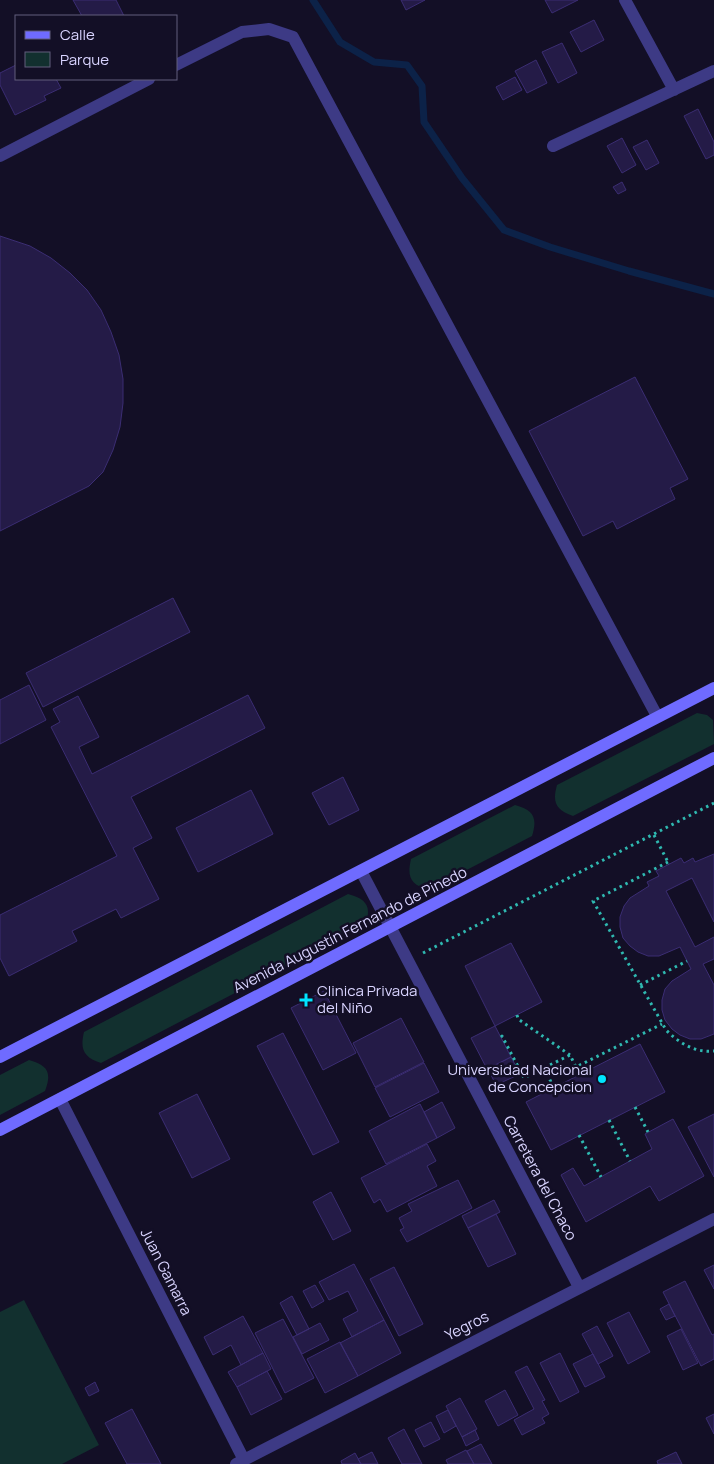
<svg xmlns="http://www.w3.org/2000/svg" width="714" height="1464" font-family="Manrope,sans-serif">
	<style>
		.green { fill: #12302f }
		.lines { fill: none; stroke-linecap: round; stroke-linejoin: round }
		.stream { stroke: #0c2248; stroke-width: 7 }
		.building { fill: #241b47; stroke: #3b2d73 }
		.path { stroke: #2fb8b0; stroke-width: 3; stroke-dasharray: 2.5 4; stroke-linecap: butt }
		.street { stroke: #3d3a85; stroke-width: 12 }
		.secondary { stroke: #6f6bff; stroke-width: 12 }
		.poi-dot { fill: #00e5ff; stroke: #130f26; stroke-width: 2 }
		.labels { text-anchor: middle; stroke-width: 5; stroke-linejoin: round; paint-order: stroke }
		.street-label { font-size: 15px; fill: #d9d4ff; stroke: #130f26 }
		.poi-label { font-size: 15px; fill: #d9d4ff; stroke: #130f26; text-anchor: start }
	</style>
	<rect width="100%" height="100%" fill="#130f26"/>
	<path class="green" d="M 697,713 L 707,715 L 713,720 L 714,744 L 573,816 C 556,810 552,803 557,785 Z
		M 515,805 C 533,810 538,817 532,836 L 428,890 C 410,884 407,877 411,859 Z
		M 348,894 C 367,899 372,907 365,925 L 101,1063 C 83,1057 80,1049 84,1032 Z
		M 29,1060 C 48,1065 52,1073 45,1091 L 0,1115 L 0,1075 Z
		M 24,1300 L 99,1445 L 62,1464 L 0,1464 L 0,1312 Z"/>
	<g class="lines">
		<path class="stream" d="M 313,0 L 340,42 L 374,62 L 407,65 L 422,86 L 424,122 L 462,178 L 504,230 L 550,247 L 629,271 L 714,294"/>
	</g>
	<path class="building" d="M 73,0 L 116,0 L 124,16 L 82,16 Z
		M 401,0 L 425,0 L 406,10 Z
		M 545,0 L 578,0 L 552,13 Z
		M 594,20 L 604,40 L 581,52 L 570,32 Z
		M 562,43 L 577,73 L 558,83 L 542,52 Z
		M 536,60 L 547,83 L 527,93 L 515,71 Z
		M 16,65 L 16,79 L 56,79 L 61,88 L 44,96 L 46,100 L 15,115 L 0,85 L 0,73 Z
		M 515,77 L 522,90 L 503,100 L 496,87 Z
		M 698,109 L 714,142 L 714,155 L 706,159 L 684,116 Z
		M 622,138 L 636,165 L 622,173 L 607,146 Z
		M 647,140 L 659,163 L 646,170 L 633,147 Z
		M 622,182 L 626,190 L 618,194 L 613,187 Z
		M 0,236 L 30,246 L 51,258 L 70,273 L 87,290 L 101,310 L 111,332 L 119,355 L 123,379 L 123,403 L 120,427 L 113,450 L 103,472 L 89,486 L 0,531 Z
		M 635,377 L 688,479 L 670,488 L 675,499 L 617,529 L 613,521 L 583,536 L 529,431 Z
		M 173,598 L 190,632 L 43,707 L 26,673 Z
		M 29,685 L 46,720 L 0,744 L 0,700 Z
		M 248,695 L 265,728 L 131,797 L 152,838 L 133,848 L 159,899 L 121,918 L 116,909 L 72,931 L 77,941 L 9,976 L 0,958 L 0,915 L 117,856 L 51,727 L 60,722 L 53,709 L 78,696 L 99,737 L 79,747 L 92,774 Z
		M 343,777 L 359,810 L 329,825 L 312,793 Z
		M 251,790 L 273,834 L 198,872 L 176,828 Z
		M 714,854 L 714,922 L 692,878 L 666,891 L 695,947 L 714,937 L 714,959 L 703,964 L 714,985 L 714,1034 L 701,1039 L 690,1039 L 680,1035 L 672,1029 L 665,1020 L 662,1010 L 662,1000 L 665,989 L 672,981 L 691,969 L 680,947 L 659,956 L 648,956 L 638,952 L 630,946 L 623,938 L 620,927 L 620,917 L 624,906 L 630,898 L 649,886 L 647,882 L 659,876 L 656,871 L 681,858 L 684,863 L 693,858 L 695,862 Z
		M 511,943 L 542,1002 L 495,1026 L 465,966 Z
		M 324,991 L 356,1053 L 323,1070 L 291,1008 Z
		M 401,1018 L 424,1062 L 375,1087 L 353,1043 Z
		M 495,1026 L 511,1057 L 487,1069 L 471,1038 Z
		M 283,1033 L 339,1142 L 313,1155 L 257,1046 Z
		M 640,1044 L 665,1092 L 551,1150 L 526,1102 Z
		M 511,1057 L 520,1074 L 496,1085 L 488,1069 Z
		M 424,1063 L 439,1092 L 390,1117 L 375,1088 Z
		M 197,1094 L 230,1159 L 192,1178 L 159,1113 Z
		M 442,1102 L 455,1128 L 437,1138 L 424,1112 Z
		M 420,1104 L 437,1138 L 386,1164 L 369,1131 Z
		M 714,1114 L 714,1177 L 688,1127 Z
		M 673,1119 L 704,1176 L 659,1201 L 650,1186 L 586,1222 L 561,1175 L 573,1168 L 584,1186 L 652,1149 L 645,1134 Z
		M 427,1144 L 436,1161 L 427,1166 L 437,1186 L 387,1212 L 380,1199 L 374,1203 L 361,1178 Z
		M 458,1180 L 472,1208 L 407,1242 L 400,1230 L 404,1228 L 399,1218 L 412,1211 L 408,1204 Z
		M 331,1192 L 351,1231 L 333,1240 L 313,1202 Z
		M 494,1200 L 500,1212 L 468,1228 L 462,1216 Z
		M 496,1214 L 516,1254 L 488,1267 L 468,1228 Z
		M 354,1264 L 384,1320 L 352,1337 L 343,1319 L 358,1311 L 348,1291 L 329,1300 L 319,1282 Z
		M 714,1265 L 714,1289 L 704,1270 Z
		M 394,1267 L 423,1324 L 399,1336 L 370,1279 Z
		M 685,1281 L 712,1335 L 714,1334 L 714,1359 L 701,1366 L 663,1292 Z
		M 315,1285 L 324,1301 L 312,1308 L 303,1291 Z
		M 292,1296 L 309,1329 L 297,1335 L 280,1303 Z
		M 669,1304 L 675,1316 L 666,1320 L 660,1309 Z
		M 629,1312 L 650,1352 L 628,1364 L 607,1323 Z
		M 243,1316 L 263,1353 L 241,1365 L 231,1345 L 213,1355 L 204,1337 Z
		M 283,1319 L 314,1378 L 285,1393 L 255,1333 Z
		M 384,1320 L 401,1353 L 358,1376 L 340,1343 Z
		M 320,1323 L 329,1340 L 302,1354 L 293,1337 Z
		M 597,1326 L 613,1356 L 598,1364 L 582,1334 Z
		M 681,1329 L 698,1363 L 683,1370 L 667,1336 Z
		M 340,1342 L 358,1376 L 325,1393 L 307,1359 Z
		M 263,1353 L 271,1369 L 237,1387 L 228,1372 Z
		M 560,1353 L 579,1392 L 560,1402 L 540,1363 Z
		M 593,1354 L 605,1377 L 585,1387 L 573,1364 Z
		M 527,1366 L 545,1400 L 542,1401 L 549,1414 L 542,1418 L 545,1423 L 522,1435 L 514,1420 L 534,1409 L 515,1372 Z
		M 267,1371 L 282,1399 L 251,1415 L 237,1387 Z
		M 95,1382 L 99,1391 L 89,1396 L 85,1388 Z
		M 505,1390 L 518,1415 L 498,1426 L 485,1401 Z
		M 460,1398 L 477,1429 L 462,1437 L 446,1406 Z
		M 132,1409 L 161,1464 L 127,1464 L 105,1423 Z
		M 448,1410 L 456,1426 L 444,1433 L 436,1416 Z
		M 714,1414 L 714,1434 L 706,1418 Z
		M 431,1422 L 440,1439 L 424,1447 L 415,1430 Z
		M 404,1429 L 422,1464 L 402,1464 L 388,1438 Z
		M 475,1430 L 479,1439 L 466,1446 L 462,1437 Z
		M 481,1444 L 492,1464 L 474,1464 L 467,1451 Z
		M 466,1450 L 474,1464 L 448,1464 L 446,1460 Z
		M 372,1452 L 378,1464 L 361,1464 L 358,1459 Z
		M 676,1452 L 682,1464 L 658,1464 L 657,1461 Z
		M 355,1453 L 361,1464 L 342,1464 L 341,1461 Z"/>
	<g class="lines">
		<path class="path" d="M 654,835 L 669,864
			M 668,862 L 593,901 L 666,1030 C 679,1043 695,1053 714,1051
			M 423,953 L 714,803
			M 640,985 L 687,961
			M 517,1015 L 518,1019 L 570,1055
			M 501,1037 L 502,1036 L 524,1078 L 570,1055 L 576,1067 L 662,1024
			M 576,1067 L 580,1075
			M 544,1068 L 554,1088
			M 635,1107 L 648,1132
			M 609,1120 L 630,1161
			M 579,1135 L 601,1177"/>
		<path class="street" d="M 625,0 L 674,90
			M 176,65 L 242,32 L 269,29 L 293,37 L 657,716
			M 553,146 L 714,71
			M 0,156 L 149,79
			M 361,871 L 579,1287
			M 60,1099 L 244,1460
			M 236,1464 L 714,1219"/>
		<path class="secondary" d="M 0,1057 L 714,688
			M 0,1130 L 714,758"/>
	</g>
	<g class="poi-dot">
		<path d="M303.5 992.5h5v5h5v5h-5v5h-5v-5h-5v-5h5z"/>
		<circle cx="602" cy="1079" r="5"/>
	</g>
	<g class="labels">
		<g class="street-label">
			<text transform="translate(350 930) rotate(-27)" y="5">Avenida Augustín Fernando de Pinedo</text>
			<text transform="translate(540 1178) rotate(62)" y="5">Carretera del Chaco</text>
			<text transform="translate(166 1272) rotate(63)" y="5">Juan Gamarra</text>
			<text transform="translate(467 1326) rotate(-27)" y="5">Yegros</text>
		</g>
		<g class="poi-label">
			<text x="317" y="996">Clinica Privada<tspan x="317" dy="17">del Niño</tspan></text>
			<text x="592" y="1075" text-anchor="end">Universidad Nacional<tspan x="592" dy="17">de Concepcion</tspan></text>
		</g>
	</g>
	<rect x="15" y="15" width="162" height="65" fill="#130f26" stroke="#625e7d"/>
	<rect x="25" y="31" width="25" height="8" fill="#6f6bff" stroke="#625e7d"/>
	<text x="60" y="40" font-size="15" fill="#d9d4ff">Calle</text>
	<rect x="25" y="52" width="25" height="15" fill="#12302f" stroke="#625e7d"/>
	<text x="60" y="65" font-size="15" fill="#d9d4ff">Parque</text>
</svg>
